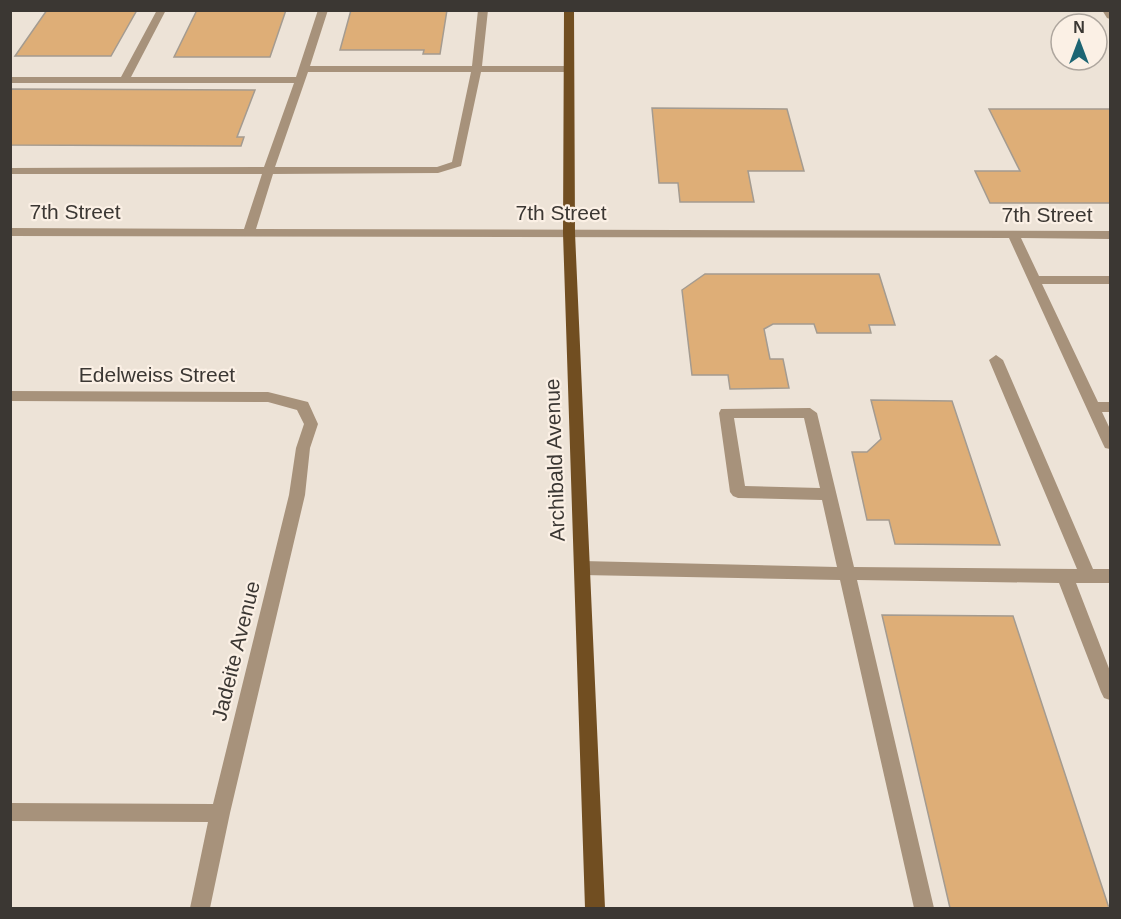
<svg xmlns="http://www.w3.org/2000/svg" width="1121" height="919" font-family="Helvetica,sans-serif">
	<style>
		.building { fill: #deae77; stroke: #a49b90; stroke-width: 1.5 }
		.lines { fill: none; stroke-linecap: round; stroke-linejoin: round }
		.minor { fill: #a7927b; fill-rule: evenodd }
		.major { fill: #714e21; fill-rule: evenodd }
		.labels { text-anchor: middle; stroke-width: 4.5; stroke-linejoin: round; paint-order: stroke }
		.street-label { font-size: 21px; fill: #3b3733; stroke: #fbf0e5 }
	</style>
	<rect width="100%" height="100%" fill="#ede3d7"/>
	<path class="building" d="M 47,10 L 137,10 L 111,56 L 15,56 Z
		M 197,10 L 286,10 L 270,57 L 174,57 Z
		M 351,10 L 447,10 L 440,54 L 423,54 L 424,50 L 340,50 Z
		M 10,89 L 255,90 L 237,137 L 244,137 L 241,146 L 10,145 Z
		M 652,108 L 787,109 L 804,171 L 748,171 L 754,202 L 680,202 L 678,183 L 659,183 Z
		M 989,109 L 1110,109 L 1110,203 L 990,203 L 975,171 L 1020,171 Z
		M 705,274 L 879,274 L 895,325 L 869,325 L 871,333 L 817,333 L 814,324 L 773,324 L 764,329 L 770,359 L 783,359 L 789,388 L 730,389 L 728,375 L 692,375 L 682,290 Z
		M 871,400 L 952,401 L 1000,545 L 895,544 L 889,520 L 867,520 L 852,452 L 867,452 L 881,439 Z
		M 882,615 L 1013,616 L 1109,908 L 950,908 Z"/>
	<g class="lines">
		<path class="minor" d="M 157,10 L 166,10 L 131,77 L 296,77 L 318,10 L 328,10 L 310,66 L 472,66 L 478,10 L 488,10 L 482,66 L 569,66 L 574,69 L 569,72 L 481,72 L 461,166 L 438,173 L 273,174 L 256,229 L 1110,231 L 1110,239 L 1021,238 L 1039,276 L 1110,276 L 1110,284 L 1042,284 L 1098,402 L 1110,402 L 1110,412 L 1102,412 L 1110,429 L 1110,449 L 1105,448 L 1103,444 L 1009,238 L 10,236 L 10,228 L 244,229 L 262,174 L 10,174 L 10,168 L 264,167 L 294,83 L 10,83 L 10,77 L 121,77 ZM 308,72 L 471,72 L 452,162 L 437,167 L 275,167 Z
			M 1102,10 L 1110,10 L 1110,19 L 1107,18 Z
			M 996,355 L 1003,360 L 1093,569 L 1110,569 L 1110,583 L 1076,583 L 1110,671 L 1110,700 L 1104,698 L 1101,692 L 1059,583 L 857,580 L 934,908 L 914,908 L 840,580 L 582,575 L 576,573 L 574,568 L 576,563 L 582,561 L 837,567 L 822,500 L 738,498 L 733,496 L 730,492 L 719,413 L 721,409 L 810,408 L 817,413 L 854,567 L 1077,569 L 989,360 ZM 734,418 L 804,418 L 820,488 L 745,486 Z
			M 10,391 L 268,392 L 308,402 L 318,424 L 310,448 L 305,495 L 230,813 L 210,908 L 190,908 L 208,822 L 10,821 L 10,803 L 213,804 L 289,495 L 296,448 L 304,424 L 297,410 L 268,402 L 10,401 Z"/>
		<path class="major" d="M 564,10 L 574,10 L 575,233 L 605,908 L 585,908 L 563,233 Z"/>
	</g>
	<g class="labels">
		<g class="street-label">
			<text x="75" y="219">7th Street</text>
			<text x="561" y="220">7th Street</text>
			<text x="1047" y="222">7th Street</text>
			<text x="157" y="382">Edelweiss Street</text>
			<text transform="translate(555 460) rotate(-92)" y="7">Archibald Avenue</text>
			<text transform="translate(236 651) rotate(-76)" y="7">Jadeite Avenue</text>
		</g>
	</g>
	<rect width="1121" height="919" fill="none" stroke="#3b3733" stroke-width="24"/>
	<g transform="translate(1079 42)"><circle r="28" fill="#fbf0e5" stroke="#aea69e" stroke-width="1.5"/>
	<path d="M0-4.5L10 22L0 15L-10 22Z" fill="#1d6573"/>
	<text y="-9" font-size="16" font-weight="bold" text-anchor="middle" fill="#3b3733">N</text>
	</g>
</svg>
